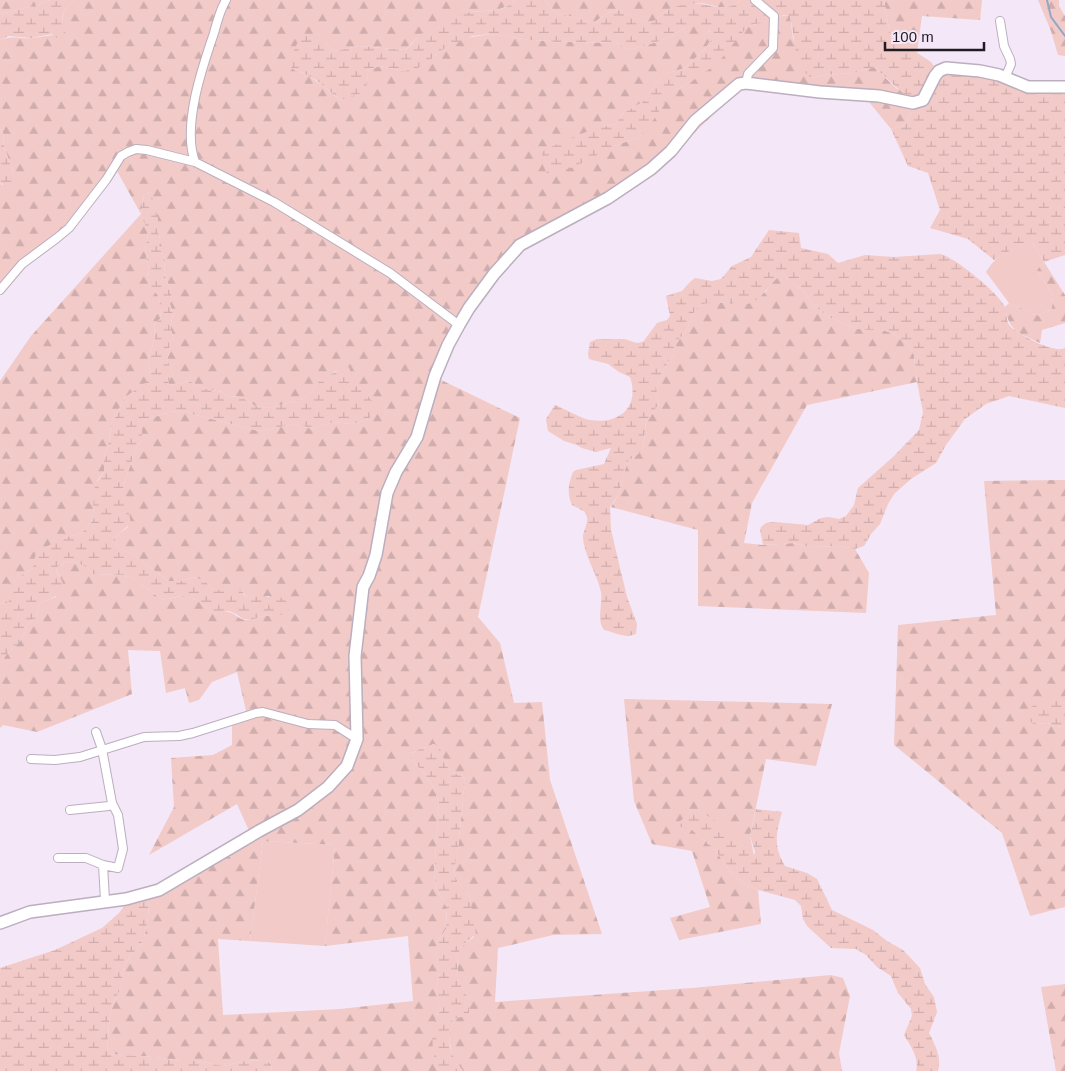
<svg xmlns="http://www.w3.org/2000/svg" width="1065" height="1071" font-family="Helvetica,sans-serif">
	<style>
		.green { fill: #f2cac8 }
		.forest { fill: url(#forest-firs); fill-rule: evenodd }
		.wetland { fill: url(#wetland-marsh) }
		.lines { fill: none; stroke-linecap: round; stroke-linejoin: round }
		.stream { stroke: #92a6c5; stroke-width: 2 }
		.street-casing { stroke: #bbaebe; stroke-width: 10 }
		.secondary-casing { stroke: #bbaebe; stroke-width: 14 }
		.street { stroke: #fff; stroke-width: 8 }
		.secondary { stroke: #fff; stroke-width: 11 }
	</style>
	<defs>
		<pattern id="forest-firs" width="22" height="20" patternUnits="userSpaceOnUse" patternTransform="scale(1.25)"><rect width="22" height="20" fill="#f2cac8"/><path d="M5 1l3.5 6h-7zM16 11l3.5 6h-7z" fill="#cfadac"/></pattern>
		<pattern id="wetland-marsh" width="20" height="14" patternUnits="userSpaceOnUse" patternTransform="scale(1.25)"><rect width="20" height="14" fill="#f2cac8"/><path d="M1 5h8M5 5V1M11 12h8M15 12V8" fill="none" stroke="#cfadac"/></pattern>
	</defs>
	<rect width="100%" height="100%" fill="#f4e7f7"/>
	<path class="green" d="M 1033,244 L 1044,262 L 1037,270 L 1053,295 L 1052,308 L 1039,316 L 1009,303 L 986,272 C 998,252 1012,249 1033,244 Z
		M 263,841 L 335,845 L 325,946 L 250,941 Z"/>
	<path class="forest" d="M 0,0 L 50,0 L 38,5 L 0,14 Z
		M 74,0 L 515,0 L 510,5 L 497,10 L 470,12 L 420,35 L 405,50 L 358,46 L 336,51 L 331,49 L 318,34 L 294,70 C 312,75 325,88 340,100 L 367,84 L 368,72 L 371,69 L 380,66 L 404,71 L 424,65 L 442,50 L 465,38 L 491,34 L 530,40 L 551,41 L 557,43 L 566,41 L 577,43 L 616,42 L 629,50 C 642,46 655,43 667,38 C 680,33 701,12 711,34 L 711,40 L 705,49 L 685,68 L 662,75 L 643,102 L 623,113 L 616,124 L 604,126 L 614,146 L 639,137 L 671,93 L 691,82 L 746,28 C 755,24 781,15 790,15 L 793,39 L 811,78 L 825,75 L 854,73 L 874,67 L 897,89 L 922,95 L 913,107 L 905,125 L 891,129 L 869,102 L 743,86 L 668,158 L 527,243 L 472,308 L 437,378 L 520,418 L 478,617 L 500,643 L 514,703 L 542,702 L 550,780 L 602,934 L 553,935 L 498,948 L 495,1002 L 692,988 L 831,975 L 843,978 L 850,996 L 839,1053 L 842,1071 L 463,1071 L 452,1057 L 449,1035 L 453,1019 L 469,1000 L 458,979 L 457,955 L 464,944 L 474,937 L 470,897 L 457,881 L 454,872 L 458,849 L 465,780 L 463,776 C 438,770 449,756 434,744 L 420,749 L 410,754 L 410,758 C 424,773 434,782 439,804 L 434,874 L 437,890 L 447,908 L 446,929 L 439,940 L 436,949 L 439,972 L 436,993 L 441,1010 L 437,1015 L 437,1067 L 438,1071 L 272,1071 L 271,1064 L 265,1060 L 245,1061 L 224,1066 L 197,1061 L 180,1061 L 156,1057 L 107,1054 C 108,1039 108,1023 112,1008 C 114,1000 119,994 121,986 C 123,980 122,973 124,967 C 128,958 134,953 140,945 C 147,937 150,907 148,896 L 251,835 L 237,804 L 149,855 L 174,807 L 171,758 L 213,755 L 232,745 L 232,722 L 247,715 L 237,672 L 212,682 L 199,700 L 189,703 L 185,688 L 166,693 L 160,651 L 128,650 L 132,694 L 37,732 L 3,725 L 0,728 L 0,665 L 6,655 L 22,639 L 27,625 L 36,618 L 40,603 L 56,597 L 60,576 L 56,572 L 57,567 L 66,562 L 73,561 L 86,567 L 93,574 L 121,575 L 132,578 L 161,599 C 169,600 174,597 182,596 C 194,595 205,606 214,614 C 238,607 233,620 248,620 C 254,620 259,617 264,616 C 269,615 275,615 281,615 L 269,596 C 259,598 246,602 242,590 L 215,590 L 204,581 L 194,577 L 178,582 L 168,581 L 134,555 L 122,550 L 117,546 L 115,541 L 117,536 L 128,527 L 123,486 L 136,449 L 142,440 L 142,421 L 170,412 L 184,410 L 192,414 L 259,431 L 295,424 L 304,426 L 311,429 L 334,422 L 351,424 L 364,421 L 374,415 L 362,390 L 336,371 L 315,385 L 311,392 L 303,399 L 269,408 L 255,406 L 241,397 L 227,396 L 222,392 L 206,389 L 189,381 L 169,385 L 168,381 L 173,375 L 167,359 L 170,351 L 169,344 L 173,337 L 170,326 L 173,314 L 170,304 L 172,293 L 164,274 L 165,260 L 159,247 L 160,239 L 158,232 L 158,220 L 150,192 L 144,195 L 141,214 L 148,234 L 145,250 L 149,268 L 148,282 L 159,297 L 161,318 L 154,324 L 155,338 L 148,360 L 151,375 L 149,381 L 124,398 L 116,416 L 111,423 L 109,441 L 104,458 L 104,472 L 97,481 L 93,508 L 95,515 L 93,520 L 82,533 L 63,538 L 33,568 L 13,581 L 9,603 L 0,604 L 0,381 L 31,336 L 141,214 L 117,171 L 67,236 L 30,256 L 0,290 L 0,183 L 2,185 L 14,175 L 4,146 L 3,133 L 0,129 L 0,40 C 13,35 19,39 32,38 C 43,37 53,34 65,34 C 61,16 61,13 74,0 ZM 263,841 L 335,845 L 325,946 L 408,936 L 413,1001 L 340,1009 L 223,1015 L 218,939 L 250,941 Z
		M 545,0 L 740,0 C 726,15 713,3 699,3 C 693,3 673,7 668,10 C 662,14 657,22 648,22 C 638,22 628,14 619,10 L 607,13 L 595,22 L 591,22 L 570,16 L 556,14 Z
		M 884,0 L 982,0 L 980,20 L 922,16 L 917,53 L 890,35 Z
		M 1038,0 L 1059,0 L 1059,6 L 1065,16 L 1065,56 L 1058,55 L 1051,31 Z
		M 1044,262 L 1065,295 L 1065,323 L 1042,330 L 1040,343 C 1019,333 1009,332 1005,307 L 1009,303 L 1039,316 L 1052,308 L 1053,295 L 1037,270 Z
		M 784,274 L 791,283 L 801,288 L 813,305 L 829,317 L 854,328 L 867,330 L 883,330 L 894,334 L 909,345 L 914,355 L 917,382 L 807,405 L 752,503 L 744,543 L 763,545 L 793,543 L 809,547 L 839,546 L 855,549 L 869,573 L 866,613 L 698,606 L 698,530 L 611,507 L 619,494 L 627,462 L 643,450 L 646,421 L 659,404 L 656,387 L 668,362 L 676,353 L 676,342 C 680,338 686,333 688,327 C 695,310 695,302 716,303 C 723,303 726,301 731,304 L 766,292 C 770,284 775,277 784,274 Z
		M 1065,480 L 1065,704 L 1060,702 L 1033,724 L 1048,723 L 1055,726 L 1065,727 L 1065,907 L 1030,916 L 1002,833 L 894,745 L 898,625 L 996,615 L 984,481 Z
		M 624,699 L 832,704 L 816,766 L 766,759 L 750,836 L 754,856 L 740,844 L 678,826 L 692,830 L 715,850 L 730,871 L 743,883 L 758,890 L 761,924 L 679,940 L 670,918 L 710,907 L 692,851 L 652,844 L 634,801 Z
		M 1065,984 L 1065,1071 L 1056,1071 L 1041,987 Z"/>
	<path class="wetland" d="M 50,0 L 74,0 C 52,22 69,18 64,38 L 58,39 L 52,34 L 31,38 L 9,36 L 0,40 L 0,14 L 38,5 Z
		M 515,0 L 545,0 L 556,14 L 570,16 L 591,22 L 595,22 L 607,13 L 619,10 C 628,14 639,22 648,22 C 657,22 662,14 668,10 C 673,7 681,5 687,4 C 705,0 725,16 740,0 L 884,0 L 890,35 L 931,62 L 937,71 L 999,78 L 1065,89 L 1065,255 L 1044,262 L 1033,244 L 1011,250 L 994,260 L 968,239 L 930,228 L 940,210 L 928,173 L 908,166 L 891,129 L 905,125 L 913,107 L 914,96 L 916,95 L 906,96 L 874,67 L 854,73 L 825,75 L 811,78 L 803,70 L 796,53 L 790,15 L 784,15 L 767,22 L 755,24 L 746,28 L 718,63 L 691,82 L 671,93 L 652,122 L 639,137 L 614,146 L 574,167 L 550,174 L 546,172 C 542,164 540,158 544,150 C 567,140 590,128 616,124 L 623,113 L 643,102 L 662,75 L 685,68 L 705,49 L 711,40 L 710,31 C 694,17 682,32 667,38 C 655,43 642,46 629,50 L 616,42 L 577,43 L 566,41 L 557,43 L 551,41 L 530,40 L 491,34 L 472,36 L 442,50 L 424,65 L 415,69 L 404,71 L 380,66 L 371,69 L 368,72 L 367,84 L 365,89 L 359,94 L 340,100 L 316,80 L 303,73 L 294,70 L 291,67 L 289,60 L 300,38 L 306,35 L 318,34 L 331,49 L 336,51 L 358,46 L 405,50 C 411,46 414,41 419,36 C 430,26 456,14 471,12 C 487,10 503,13 515,0 Z
		M 0,129 L 3,133 L 4,146 L 14,175 L 13,184 L 9,186 L 0,183 Z
		M 151,192 L 158,220 L 158,232 L 160,239 L 159,247 L 165,260 L 164,274 L 172,293 L 170,304 L 173,314 L 170,326 L 173,337 L 169,344 L 170,351 L 167,359 L 173,375 L 168,381 L 169,385 L 189,381 L 206,389 L 222,392 L 227,396 L 241,397 L 255,406 L 269,408 L 303,399 L 311,392 L 315,385 L 326,376 L 349,367 L 355,385 L 362,390 L 373,402 L 375,409 L 374,415 L 364,421 L 351,424 L 334,422 L 311,429 L 304,426 L 295,424 L 259,431 L 192,414 L 184,410 L 170,412 L 142,421 L 142,440 L 136,449 L 123,486 L 131,523 L 117,536 L 115,541 L 117,546 L 122,550 L 134,555 L 168,581 L 178,582 L 194,577 L 204,581 L 215,590 L 242,590 L 244,595 L 247,597 L 280,597 L 288,602 L 289,611 L 281,615 L 263,616 L 251,620 L 243,619 L 236,614 L 229,611 L 214,614 C 205,606 194,595 181,596 C 174,597 168,600 161,599 L 132,578 L 121,575 L 93,574 L 86,567 L 73,561 L 66,562 L 57,567 L 56,572 C 73,591 56,597 40,603 L 36,618 L 27,625 L 22,639 L 6,655 L 0,665 L 0,604 L 9,603 L 7,587 L 13,581 L 33,568 L 36,552 L 63,538 L 82,533 L 93,520 L 95,515 L 93,508 L 95,485 L 104,472 L 104,458 L 109,441 L 111,423 L 116,416 L 124,398 L 148,381 L 151,375 L 148,360 L 155,338 L 154,324 L 161,318 L 159,297 L 148,282 L 149,268 L 145,250 L 148,234 L 141,214 L 144,195 L 147,193 Z
		M 769,230 L 799,233 L 801,248 L 828,254 L 838,263 L 865,255 L 894,257 L 940,254 C 955,257 998,293 1005,307 C 1008,314 1005,320 1010,326 C 1019,335 1054,354 1065,348 L 1065,408 L 1009,396 L 986,404 L 965,419 L 946,445 L 936,463 L 911,479 L 894,494 L 888,504 L 880,524 L 871,534 L 864,546 L 855,549 L 839,546 L 809,547 L 793,543 L 763,545 L 760,530 L 761,527 L 766,523 L 775,522 L 808,525 L 821,518 L 829,517 L 839,519 L 846,516 L 854,505 L 858,488 L 894,456 L 919,430 L 923,412 L 917,382 L 914,355 L 909,345 L 894,334 L 883,330 L 867,330 L 854,328 L 829,317 L 813,305 L 801,288 L 791,283 L 784,274 C 768,280 759,312 738,302 L 731,304 C 726,301 722,303 716,303 C 695,302 695,310 688,327 C 686,333 680,338 676,342 L 676,353 L 668,362 L 656,387 L 659,404 L 646,421 L 643,450 L 627,462 L 619,494 L 610,507 L 611,530 L 627,597 L 637,624 L 636,634 C 624,639 615,632 604,630 C 596,620 603,604 601,592 C 598,576 583,553 583,536 C 584,529 588,524 587,517 L 585,512 L 572,505 C 567,493 568,485 573,472 L 576,470 L 604,464 L 611,448 L 596,452 L 582,448 L 577,445 L 564,441 L 548,431 L 546,419 L 555,405 C 566,409 581,419 590,420 C 620,425 640,406 630,377 L 619,372 L 608,364 L 589,359 L 588,354 L 590,342 L 597,339 L 624,339 L 637,343 L 643,342 L 657,323 L 667,320 L 670,316 L 666,296 L 682,291 L 690,282 L 695,278 L 712,281 L 721,279 L 732,266 L 751,257 Z
		M 1043,699 L 1052,699 L 1065,704 L 1065,727 L 1055,726 L 1048,723 L 1033,724 L 1029,719 L 1027,710 Z
		M 434,744 C 449,752 437,770 463,776 L 465,780 L 458,849 L 454,872 L 457,881 L 470,897 L 476,934 L 464,944 L 457,955 L 458,979 L 469,1000 L 469,1015 L 453,1019 C 447,1042 448,1052 463,1071 L 438,1071 C 432,1053 428,1025 441,1010 L 436,993 L 439,972 L 436,949 L 439,940 L 446,929 L 447,908 L 437,890 L 434,874 L 439,804 C 434,782 424,773 410,758 L 410,754 L 420,749 Z
		M 694,809 L 697,809 L 722,825 L 740,844 L 754,855 L 755,852 L 750,836 L 756,809 L 782,812 C 776,834 773,845 785,866 L 807,873 L 817,879 L 832,910 L 873,930 L 887,941 L 903,950 L 920,968 L 925,984 L 934,997 L 937,1012 L 929,1033 C 935,1045 942,1057 938,1071 L 916,1071 C 920,1059 910,1045 904,1035 L 912,1016 L 911,1009 L 898,993 L 891,976 L 877,967 L 866,955 L 856,949 L 831,948 L 807,926 L 803,919 L 801,906 L 795,900 L 758,890 L 743,883 L 730,871 L 715,850 L 692,830 L 678,826 L 678,823 Z
		M 148,896 C 150,907 147,937 140,945 C 134,953 128,958 124,967 C 122,973 123,980 121,986 C 119,994 114,1000 112,1008 C 108,1022 108,1039 107,1054 L 156,1057 L 180,1061 L 197,1061 L 224,1066 L 245,1061 L 265,1060 L 271,1064 L 272,1071 L 0,1071 L 0,968 L 55,950 L 102,928 L 119,913 L 126,904 Z"/>
	<g class="lines">
		<path class="stream" d="M 1047,0 L 1051,17 L 1065,36"/>
		<g class="street-casing">
			<path id="street" d="M 1000,21 L 1004,46 L 1010,59 L 1011,64 L 1005,78
				M 746,83 L 748,74 L 773,48 L 774,16 L 755,0
				M 195,162 C 182,126 202,68 214,33 C 217,22 220,10 226,0
				M 0,290 L 22,264 L 57,238 L 69,228 L 106,180 L 121,156 L 128,152 L 136,149 L 147,150 L 195,162 L 274,202 L 390,273 L 459,325
				M 31,759 L 55,760 L 80,757 L 144,737 L 179,736 L 193,733 L 256,713 L 263,712 L 308,724 L 335,725 L 357,739
				M 70,810 L 109,806 L 112,803
				M 58,858 L 86,858 L 103,865 L 118,868 L 123,849 L 118,815 L 112,803 L 102,749 L 96,732
				M 103,865 L 105,900"/>
		</g>
		<g class="secondary-casing">
			<path id="secondary" d="M 0,923 L 30,912 L 126,899 L 159,890 L 259,831 L 298,810 L 328,787 L 347,766 L 357,739 L 355,656 L 363,587 L 369,576 L 376,555 L 387,493 L 396,472 L 417,437 L 435,376 L 448,345 L 459,325 L 469,308 L 494,274 L 520,245 L 608,198 L 651,169 L 671,151 L 695,121 L 739,84 L 746,83 L 820,92 L 879,96 L 913,103 L 923,100 L 935,76 L 939,71 L 946,68 L 980,71 L 999,75 L 1028,87 L 1065,87"/>
		</g>
		<use href="#street" class="street"/>
		<use href="#secondary" class="secondary"/>
	</g>
	<path d="M885 42v8h99v-8" fill="none" stroke="#201c21" stroke-width="2.5"/>
	<text x="892" y="42" font-size="15" fill="#201c21" stroke="#f4e7f7" stroke-width="4" paint-order="stroke">100 m</text>
</svg>
